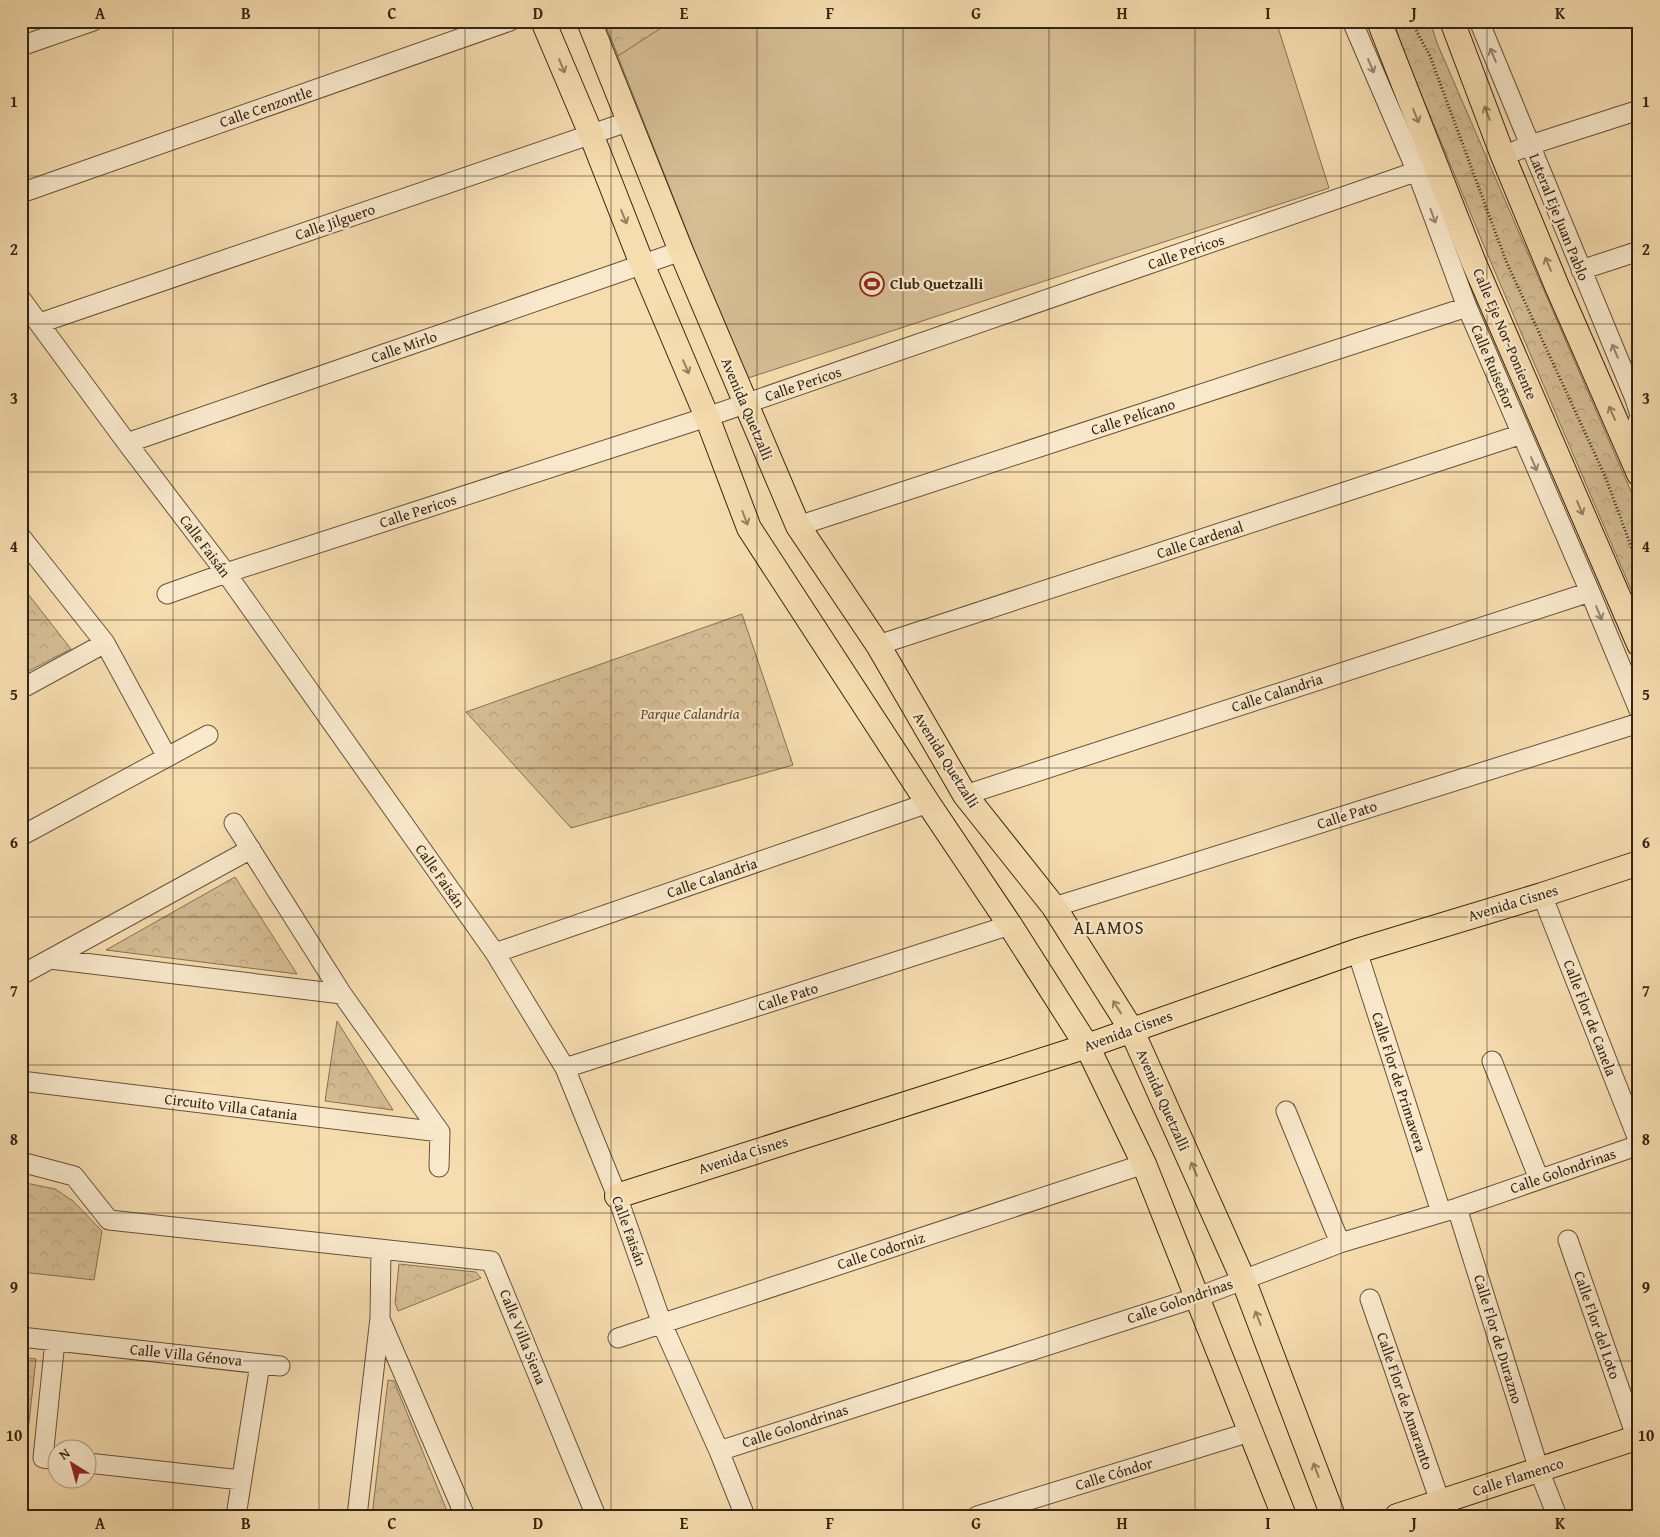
<svg xmlns="http://www.w3.org/2000/svg" width="1660" height="1537" font-family="'Gentium Book Plus',serif">
	<style>
		.grass { fill: #d6be95; stroke: #867153 }
		.park { fill: url(#park-crowns); stroke: #867153 }
		.lines { fill: none; stroke-linecap: round; stroke-linejoin: round }
		.minor-casing { stroke: #675239; stroke-width: 21 }
		.major-casing { stroke: #372411; stroke-width: 26 }
		.path { stroke: #372411; stroke-width: 3; stroke-dasharray: 1 2.5; stroke-linecap: butt }
		.minor { stroke: #f9e9cc; stroke-width: 19 }
		.major { stroke: #f6ddb0; stroke-width: 24 }
		.oneway { stroke: #98866e }
		.oneway2 { stroke: #968060 }
		.grid { fill: none; stroke: #372411; stroke-width: 1; stroke-opacity: 0.55 }
		.labels { text-anchor: middle; stroke-width: 4.5; stroke-linejoin: round; paint-order: stroke }
		.street-label { font-size: 15px; fill: #372411; stroke: #f9e9cc }
		.poi-label { font-size: 15px; font-weight: bold; fill: #372411; stroke: #f9e9cc; text-anchor: start }
		.park-label { font-size: 15px; font-style: italic; fill: #5f4a32; stroke: #f9e9cc }
		.quarter-label { font-size: 18px; letter-spacing: 1px; fill: #372411; stroke: #f9e9cc }
		.neatline { fill: none; stroke: #372411; stroke-width: 2 }
		.grid-label { font-size: 16px; text-anchor: middle; font-weight: bold; fill: #372411 }
	</style>
	<defs>
		<pattern id="park-crowns" width="20" height="18" patternUnits="userSpaceOnUse" patternTransform="scale(1.25)"><rect width="20" height="18" fill="#d6be95"/><path d="M2 6a3 3 0 1 1 6 0M12 15a3 3 0 1 1 6 0" fill="none" stroke="#b8a37f"/></pattern>
	</defs>
	<rect width="100%" height="100%" fill="#f6ddb0"/>
	<filter id="stains"><feTurbulence type="fractalNoise" baseFrequency=".004" numOctaves="4"/><feColorMatrix values="0 0 0 0 .2 0 0 0 0 .09 0 0 0 0 .02 0 0 0 .5 -.17"/></filter>
	<radialGradient id="worn" r=".72"><stop offset=".6" stop-color="#630" stop-opacity="0"/><stop offset="1" stop-color="#630" stop-opacity=".3"/></radialGradient>
	<path class="grass" d="M 604,21 L 1276,21 L 1329,188 L 745,379 Z"/>
	<path class="park" d="M 604,21 L 672,21 L 618,56 Z
		M 1393,21 L 1430,21 L 1437,43 L 1639,510 L 1639,608 L 1484,246 L 1410,67 Z
		M 21,585 L 71,649 L 21,675 Z
		M 742,614 L 793,765 L 571,828 L 466,712 Z
		M 235,877 L 297,974 L 106,950 Z
		M 337,1021 L 393,1110 L 325,1101 Z
		M 21,1182 L 55,1189 L 73,1201 L 102,1231 L 94,1280 L 21,1272 Z
		M 399,1264 L 476,1272 L 481,1278 L 398,1311 L 395,1303 Z
		M 21,1357 L 36,1359 L 21,1494 Z
		M 388,1380 L 394,1381 L 449,1516 L 372,1516 Z"/>
	<g class="lines">
		<g class="minor-casing">
			<path id="minor" d="M 1352,21 L 1417,172 L 1467,307 L 1590,592 L 1639,710
				M 1479,21 L 1635,399 L 1639,412
				M 21,46 L 93,21
				M 1503,156 L 1530,145 L 1639,110
				M 21,193 L 510,21
				M 1581,270 L 1639,251
				M 21,299 L 127,443 L 226,573 L 495,953 L 565,1068 L 617,1196 L 662,1324 L 719,1451 L 745,1516
				M 40,323 L 630,121
				M 127,443 L 681,251
				M 1627,447 L 1634,433 L 1639,419
				M 798,526 L 1467,307
				M 21,537 L 105,643 L 167,757
				M 167,594 L 226,573 L 707,417 L 1435,165
				M 878,645 L 1522,434
				M 21,689 L 105,643
				M 965,795 L 1590,592
				M 234,823 L 342,994 L 440,1132 L 439,1167
				M 21,836 L 208,735
				M 1542,895 L 1639,1142
				M 1054,907 L 1639,723
				M 1357,951 L 1441,1212
				M 495,953 L 928,803
				M 50,959 L 342,994
				M 21,975 L 251,849
				M 1492,1061 L 1539,1179
				M 565,1068 L 1010,925
				M 21,1081 L 440,1132
				M 1286,1111 L 1340,1243
				M 21,1162 L 74,1176 L 109,1220 L 491,1261 L 596,1516
				M 1457,1208 L 1539,1470 L 1557,1516
				M 1568,1240 L 1639,1445
				M 1370,1299 L 1445,1516
				M 380,1319 L 465,1516
				M 21,1337 L 280,1366
				M 618,1338 L 1144,1164
				M 55,1341 L 43,1458 L 58,1460
				M 719,1451 L 1198,1297 L 1340,1243 L 1457,1208 L 1639,1145
				M 88,1463 L 241,1480
				M 236,1516 L 260,1364
				M 357,1516 L 380,1318 L 381,1249
				M 977,1516 L 1250,1432"/>
		</g>
		<g class="major-casing">
			<path id="major" d="M 543,21 L 591,134 L 642,264 L 707,417 L 749,528 L 928,803 L 1010,925 L 1087,1046 L 1144,1164 L 1284,1516
				M 589,21 L 681,251 L 798,526 L 878,645 L 965,795 L 1054,907 L 1131,1029 L 1243,1279 L 1333,1516
				M 1379,21 L 1474,263 L 1639,644
				M 1452,21 L 1503,156 L 1556,284 L 1639,474
				M 617,1196 L 1087,1046 L 1357,951 L 1542,895 L 1639,863
				M 1397,1516 L 1639,1437"/>
		</g>
		<path class="path" d="M 1411,21 L 1430,56 L 1506,261 L 1605,476 L 1639,568"/>
		<use href="#minor" class="minor"/>
		<use href="#major" class="major"/>
	</g>
	<defs><path id="oneway-shaft" d="M-6 0H5M1.5-3L5.5 0L1.5 3" fill="none" stroke-width="1.6" stroke-linecap="round" stroke-linejoin="round" transform="scale(1.25)"/></defs>
	<g class="oneway">
		<use href="#oneway-shaft" transform="translate(1493 55) rotate(-112)"/>
		<use href="#oneway-shaft" transform="translate(1371 66) rotate(67)"/>
		<use href="#oneway-shaft" transform="translate(1433 216) rotate(70)"/>
		<use href="#oneway-shaft" transform="translate(1615 351) rotate(-113)"/>
		<use href="#oneway-shaft" transform="translate(1534 464) rotate(67)"/>
		<use href="#oneway-shaft" transform="translate(1599 613) rotate(67)"/>
	</g>
	<g class="oneway2">
		<use href="#oneway-shaft" transform="translate(562 66) rotate(67)"/>
		<use href="#oneway-shaft" transform="translate(1487 113) rotate(-111)"/>
		<use href="#oneway-shaft" transform="translate(1416 116) rotate(68)"/>
		<use href="#oneway-shaft" transform="translate(624 217) rotate(68)"/>
		<use href="#oneway-shaft" transform="translate(1548 264) rotate(-113)"/>
		<use href="#oneway-shaft" transform="translate(686 367) rotate(67)"/>
		<use href="#oneway-shaft" transform="translate(1612 413) rotate(-114)"/>
		<use href="#oneway-shaft" transform="translate(1580 508) rotate(67)"/>
		<use href="#oneway-shaft" transform="translate(745 518) rotate(69)"/>
		<use href="#oneway-shaft" transform="translate(1117 1007) rotate(-122)"/>
		<use href="#oneway-shaft" transform="translate(1194 1169) rotate(-114)"/>
		<use href="#oneway-shaft" transform="translate(1258 1318) rotate(-111)"/>
		<use href="#oneway-shaft" transform="translate(1316 1470) rotate(-111)"/>
	</g>
	<path class="grid" d="M 173,21 L 173,1516M 319,21 L 319,1516M 465,21 L 465,1516M 611,21 L 611,1516M 757,21 L 757,1516M 903,21 L 903,1516M 1049,21 L 1049,1516M 1195,21 L 1195,1516M 1341,21 L 1341,1516M 1487,21 L 1487,1516M 21,176 L 1639,176M 21,324 L 1639,324M 21,472 L 1639,472M 21,620 L 1639,620M 21,768 L 1639,768M 21,917 L 1639,917M 21,1065 L 1639,1065M 21,1213 L 1639,1213M 21,1361 L 1639,1361"/>
	<defs>
		<g id="stadium-ring" transform="scale(1.25)"><circle r="9.5" fill="#f9e9cc" stroke="#8f2418" stroke-width="1.5"/><path d="M0-5a6.5 5 0 1 0 0 10a6.5 5 0 1 0 0-10ZM-3.5-1.8h7v3.6h-7Z" fill="#8f2418"/></g>
	</defs>
	<g fill-rule="evenodd">
		<use href="#stadium-ring" x="872" y="284"/>
	</g>
	<g class="labels">
		<g class="street-label">
			<text transform="translate(266 107) rotate(-19)" y="5">Calle Cenzontle</text>
			<text transform="translate(1559 217) rotate(68)" y="5">Lateral Eje Juan Pablo</text>
			<text transform="translate(335 222) rotate(-19)" y="5">Calle Jilguero</text>
			<text transform="translate(1186 252) rotate(-19)" y="5">Calle Pericos</text>
			<text transform="translate(1505 334) rotate(67)" y="5">Calle Eje Nor-Poniente</text>
			<text transform="translate(404 347) rotate(-19)" y="5">Calle Mirlo</text>
			<text transform="translate(1493 367) rotate(67)" y="5">Calle Ruiseñor</text>
			<text transform="translate(803 384) rotate(-19)" y="5">Calle Pericos</text>
			<text transform="translate(747 409) rotate(67)" y="5">Avenida Quetzalli</text>
			<text transform="translate(1133 417) rotate(-18)" y="5">Calle Pelícano</text>
			<text transform="translate(418 511) rotate(-18)" y="5">Calle Pericos</text>
			<text transform="translate(1200 540) rotate(-18)" y="5">Calle Cardenal</text>
			<text transform="translate(205 546) rotate(53)" y="5">Calle Faisán</text>
			<text transform="translate(1277 693) rotate(-18)" y="5">Calle Calandria</text>
			<text transform="translate(946 760) rotate(58)" y="5">Avenida Quetzalli</text>
			<text transform="translate(1347 815) rotate(-18)" y="5">Calle Pato</text>
			<text transform="translate(440 876) rotate(55)" y="5">Calle Faisán</text>
			<text transform="translate(712 878) rotate(-19)" y="5">Calle Calandria</text>
			<text transform="translate(1513 903) rotate(-17)" y="5">Avenida Cisnes</text>
			<text transform="translate(788 997) rotate(-18)" y="5">Calle Pato</text>
			<text transform="translate(1590 1018) rotate(69)" y="5">Calle Flor de Canela</text>
			<text transform="translate(1128 1031) rotate(-20)" y="5">Avenida Cisnes</text>
			<text transform="translate(1399 1082) rotate(72)" y="5">Calle Flor de Primavera</text>
			<text transform="translate(1163 1100) rotate(66)" y="5">Avenida Quetzalli</text>
			<text transform="translate(231 1107) rotate(7)" y="5">Circuito Villa Catania</text>
			<text transform="translate(743 1155) rotate(-18)" y="5">Avenida Cisnes</text>
			<text transform="translate(1563 1171) rotate(-19)" y="5">Calle Golondrinas</text>
			<text transform="translate(629 1231) rotate(70)" y="5">Calle Faisán</text>
			<text transform="translate(881 1251) rotate(-18)" y="5">Calle Codorniz</text>
			<text transform="translate(1180 1301) rotate(-19)" y="5">Calle Golondrinas</text>
			<text transform="translate(1597 1325) rotate(71)" y="5">Calle Flor del Loto</text>
			<text transform="translate(523 1337) rotate(68)" y="5">Calle Villa Siena</text>
			<text transform="translate(1498 1339) rotate(73)" y="5">Calle Flor de Durazno</text>
			<text transform="translate(186 1355) rotate(6)" y="5">Calle Villa Génova</text>
			<text transform="translate(1405 1401) rotate(71)" y="5">Calle Flor de Amaranto</text>
			<text transform="translate(795 1426) rotate(-18)" y="5">Calle Golondrinas</text>
			<text transform="translate(1114 1474) rotate(-17)" y="5">Calle Cóndor</text>
			<text transform="translate(1518 1477) rotate(-18)" y="5">Calle Flamenco</text>
		</g>
		<g class="poi-label">
			<text x="890" y="289">Club Quetzalli</text>
		</g>
		<g class="park-label">
			<text x="690" y="719">Parque Calandria</text>
		</g>
		<g class="quarter-label">
			<text x="1109" y="934">ALAMOS</text>
		</g>
	</g>
	<rect width="1660" height="1537" fill="none" stroke="#f6ddb0" stroke-width="55"/>
	<g transform="translate(72 1464) rotate(323)"><circle r="24" fill="#f9e9cc" stroke="#ab9a81"/>
	<path d="M0-4L9 19L0 12L-9 19Z" fill="#8f2418"/>
	<text y="-8" font-size="14" font-weight="bold" text-anchor="middle" fill="#372411">N</text>
	</g>
	<rect x="28" y="28" width="1604" height="1482" class="neatline"/>
	<g class="grid-label">
		<text x="100" y="19">A</text>
		<text x="246" y="19">B</text>
		<text x="392" y="19">C</text>
		<text x="538" y="19">D</text>
		<text x="684" y="19">E</text>
		<text x="830" y="19">F</text>
		<text x="976" y="19">G</text>
		<text x="1122" y="19">H</text>
		<text x="1268" y="19">I</text>
		<text x="1414" y="19">J</text>
		<text x="1560" y="19">K</text>
		<text x="14" y="107">1</text>
		<text x="1646" y="107">1</text>
		<text x="14" y="255">2</text>
		<text x="1646" y="255">2</text>
		<text x="14" y="404">3</text>
		<text x="1646" y="404">3</text>
		<text x="14" y="552">4</text>
		<text x="1646" y="552">4</text>
		<text x="14" y="700">5</text>
		<text x="1646" y="700">5</text>
		<text x="14" y="848">6</text>
		<text x="1646" y="848">6</text>
		<text x="14" y="996">7</text>
		<text x="1646" y="996">7</text>
		<text x="14" y="1145">8</text>
		<text x="1646" y="1145">8</text>
		<text x="14" y="1293">9</text>
		<text x="1646" y="1293">9</text>
		<text x="14" y="1441">10</text>
		<text x="1646" y="1441">10</text>
		<text x="100" y="1529">A</text>
		<text x="246" y="1529">B</text>
		<text x="392" y="1529">C</text>
		<text x="538" y="1529">D</text>
		<text x="684" y="1529">E</text>
		<text x="830" y="1529">F</text>
		<text x="976" y="1529">G</text>
		<text x="1122" y="1529">H</text>
		<text x="1268" y="1529">I</text>
		<text x="1414" y="1529">J</text>
		<text x="1560" y="1529">K</text>
	</g>
	<rect width="100%" height="100%" filter="url(#stains)"/>
	<rect width="100%" height="100%" fill="url(#worn)"/>
</svg>
